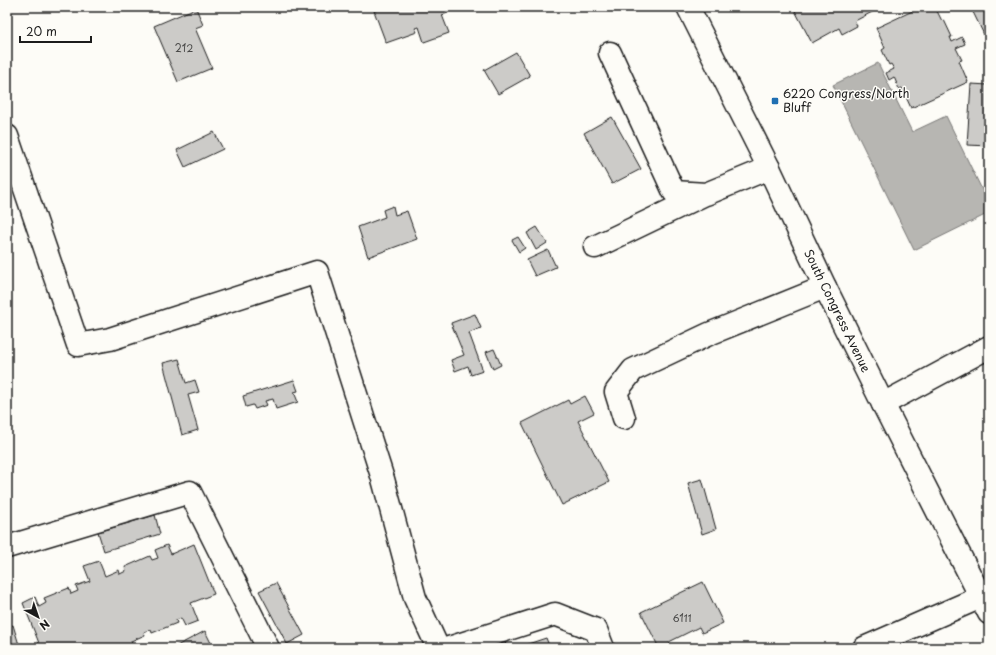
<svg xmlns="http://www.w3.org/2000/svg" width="996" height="655" font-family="'Playpen Sans',sans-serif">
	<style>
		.water { fill: #b7b6b2; stroke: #797876 }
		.building { fill: #cccbc8; stroke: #1c1c1c }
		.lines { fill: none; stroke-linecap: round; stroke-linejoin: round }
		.minor-casing { stroke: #1c1c1c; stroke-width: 25 }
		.major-casing { stroke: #1c1c1c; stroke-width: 25 }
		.minor { stroke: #fdfcf7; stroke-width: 22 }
		.major { stroke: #fdfcf7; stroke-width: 22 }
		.poi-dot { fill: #1f6fb2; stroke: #fdfcf7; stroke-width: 1.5 }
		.labels { text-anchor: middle; stroke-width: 3; stroke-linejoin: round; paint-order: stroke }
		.number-label { font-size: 10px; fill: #484847 }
		.poi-label { font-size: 12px; fill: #1c1c1c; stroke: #fdfcf7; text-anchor: start }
		.street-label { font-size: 12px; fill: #1c1c1c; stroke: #fdfcf7 }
	</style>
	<rect width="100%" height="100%" fill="#fdfcf7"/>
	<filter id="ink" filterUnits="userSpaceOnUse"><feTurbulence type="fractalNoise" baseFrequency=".025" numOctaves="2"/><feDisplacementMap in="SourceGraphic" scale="8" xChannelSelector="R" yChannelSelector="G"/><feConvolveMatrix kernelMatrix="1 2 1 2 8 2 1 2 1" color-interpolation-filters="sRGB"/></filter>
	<g filter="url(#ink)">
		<path class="water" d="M 878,63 L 912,132 L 946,116 L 989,204 L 989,213 L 914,250 L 833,85 Z"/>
		<path class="building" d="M 386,7 L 446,7 L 448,13 L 442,15 L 449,33 L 424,42 L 419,27 L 415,28 L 417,32 L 386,43 L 374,11 Z
			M 793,7 L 873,7 L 874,11 L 855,21 L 857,26 L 842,34 L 839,28 L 812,43 Z
			M 921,7 L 935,7 L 942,21 L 944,20 L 952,37 L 950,37 L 952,42 L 962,37 L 965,44 L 956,48 L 962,60 L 959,61 L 968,82 L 911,108 L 902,88 L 899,89 L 894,77 L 889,80 L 886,73 L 894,69 L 891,64 L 889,65 L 882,50 L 885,48 L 876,28 Z
			M 984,7 L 989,7 L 989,45 L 973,12 Z
			M 196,8 L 203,25 L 195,28 L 212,68 L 178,82 L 154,26 Z
			M 516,52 L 530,76 L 498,94 L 484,70 Z
			M 971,84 L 989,85 L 989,146 L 967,145 Z
			M 612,117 L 641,169 L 612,184 L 584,133 Z
			M 214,132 L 223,149 L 185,167 L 177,150 Z
			M 393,206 L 395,215 L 407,211 L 417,239 L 368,257 L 358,227 L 385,217 L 383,210 Z
			M 537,227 L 547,243 L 536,250 L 527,233 Z
			M 518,237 L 525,248 L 519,252 L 512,240 Z
			M 548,250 L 556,267 L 535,276 L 527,260 Z
			M 475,314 L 481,328 L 469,333 L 483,371 L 471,375 L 468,366 L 455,371 L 451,360 L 464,355 L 451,323 Z
			M 494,349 L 501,365 L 493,369 L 486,352 Z
			M 179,359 L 186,383 L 195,380 L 199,392 L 188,395 L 198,430 L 182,435 L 163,363 Z
			M 294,380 L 298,391 L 294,392 L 298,402 L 276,409 L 273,399 L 265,401 L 267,405 L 255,409 L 253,405 L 246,407 L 243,396 Z
			M 585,396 L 594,413 L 578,421 L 609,482 L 562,505 L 522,423 L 568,400 L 570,404 Z
			M 702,479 L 716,529 L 702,534 L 688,483 Z
			M 155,515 L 160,534 L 104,551 L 98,532 Z
			M 194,544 L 214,594 L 191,603 L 198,621 L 185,626 L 181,618 L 176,620 L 177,623 L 152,633 L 151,629 L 144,632 L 145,635 L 131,641 L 133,646 L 128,648 L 117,648 L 116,646 L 112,648 L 41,648 L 23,603 L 35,597 L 39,607 L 46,603 L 44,598 L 69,588 L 71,594 L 78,591 L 76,586 L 90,581 L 84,566 L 99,561 L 105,576 L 119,570 L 120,574 L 126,571 L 125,567 L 150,556 L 152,560 L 158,558 L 155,550 L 167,545 L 171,554 Z
			M 703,582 L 723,623 L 702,633 L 699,627 L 669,642 L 672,648 L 659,648 L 641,612 Z
			M 276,583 L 304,635 L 287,644 L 259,591 Z
			M 13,625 L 20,648 L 7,648 L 7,627 Z
			M 205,631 L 212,645 L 206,648 L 173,648 Z
			M 546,638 L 550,648 L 516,648 Z
			M 505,642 L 507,648 L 487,648 Z"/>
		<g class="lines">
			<g class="minor-casing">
				<path id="minor" d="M 610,53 L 674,192 L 706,194 L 769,168
					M 7,136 L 78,345 L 110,339 L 317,272 L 383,479 L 415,598 L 438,648
					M 595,247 L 703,195
					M 883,404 L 989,347
					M 624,418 L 616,392 L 633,370 L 709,334 L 825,287
					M 7,547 L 190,492 L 268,648
					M 449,648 L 555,614 L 596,630 L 603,648
					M 864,648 L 981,597"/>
			</g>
			<g class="major-casing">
				<path id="major" d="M 688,7 L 769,168 L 825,287 L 883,404 L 989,613"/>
			</g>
			<use href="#minor" class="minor"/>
			<use href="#major" class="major"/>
		</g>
	</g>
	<rect class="poi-dot" x="771" y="97" width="8" height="8" rx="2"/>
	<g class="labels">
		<g class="number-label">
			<text x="184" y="52">212</text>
			<text x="682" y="622">6111</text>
		</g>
		<g class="poi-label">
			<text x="783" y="98">6220 Congress/North<tspan x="783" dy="14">Bluff</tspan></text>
		</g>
		<g class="street-label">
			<text transform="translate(837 311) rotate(64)" y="4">South Congress Avenue</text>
		</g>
	</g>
	<rect width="996" height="655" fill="none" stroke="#fdfcf7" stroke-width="24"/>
	<rect x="12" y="12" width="972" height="631" fill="none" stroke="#1c1c1c" stroke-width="1.5" filter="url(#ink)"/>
	<g transform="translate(38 617) rotate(140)" stroke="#fdfcf7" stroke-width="3" paint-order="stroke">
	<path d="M0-3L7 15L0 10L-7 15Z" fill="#1c1c1c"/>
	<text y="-6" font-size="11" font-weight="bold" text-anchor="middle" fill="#1c1c1c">N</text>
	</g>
	<path d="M20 36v6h71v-6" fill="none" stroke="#1c1c1c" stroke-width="2"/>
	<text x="26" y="36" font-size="12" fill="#1c1c1c" stroke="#fdfcf7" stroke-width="3" paint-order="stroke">20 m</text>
</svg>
